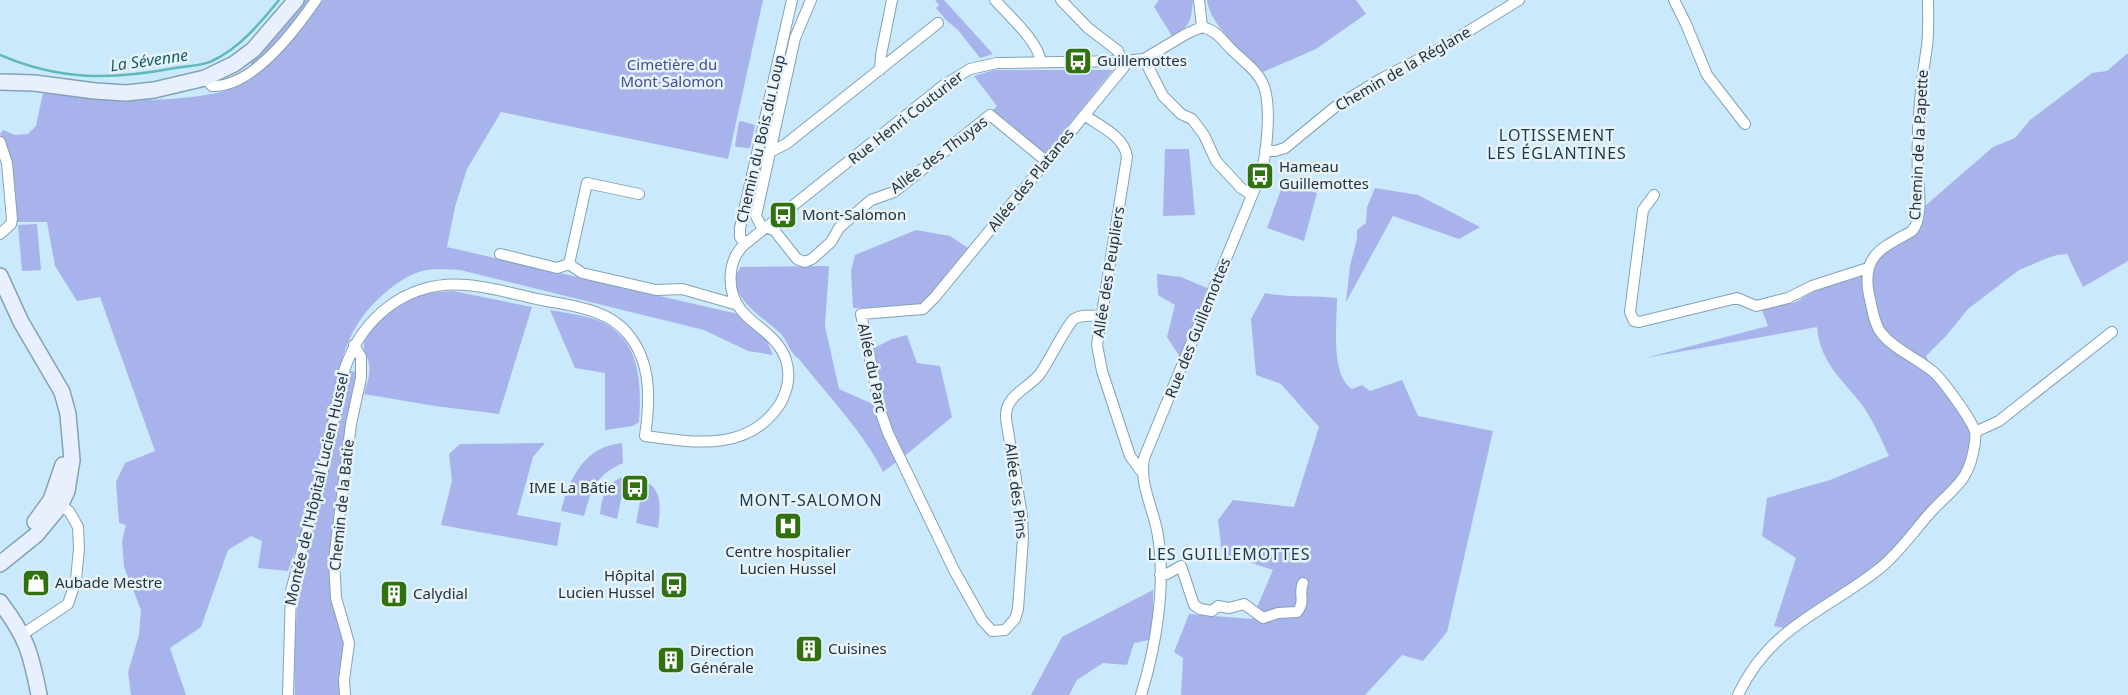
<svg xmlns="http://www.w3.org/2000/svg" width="2128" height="695" font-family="'Noto Sans',sans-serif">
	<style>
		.green { fill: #a8b3ec }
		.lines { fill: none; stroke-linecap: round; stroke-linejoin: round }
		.stream { stroke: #60b8b9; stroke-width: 2.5 }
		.street-casing { stroke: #84a2b5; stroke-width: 12 }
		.secondary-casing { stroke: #84a2b5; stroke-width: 18 }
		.street { stroke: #fff; stroke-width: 10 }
		.secondary { stroke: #e7f0fc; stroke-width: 15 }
		.labels { text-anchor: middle; stroke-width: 5; stroke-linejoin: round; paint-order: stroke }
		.poi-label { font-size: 15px; fill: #26323a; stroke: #e7f3fb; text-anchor: start }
		.park-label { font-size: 15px; fill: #444d93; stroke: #e7f3fb }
		.street-label { font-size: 15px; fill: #26323a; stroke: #e7f3fb }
		.water-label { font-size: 16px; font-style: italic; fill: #155f61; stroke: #e7f3fb }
		.neighbourhood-label { font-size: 16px; letter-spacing: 1px; fill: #1d3848; stroke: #e7f3fb }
	</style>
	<rect width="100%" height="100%" fill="#cae9fd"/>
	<path class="green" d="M 302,0 L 310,0 L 289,32 L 252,65 L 250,62 L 282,29 Z
		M 323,0 L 763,0 L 728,159 L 501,112 L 467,169 L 455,207 L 447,247 L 738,314 L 766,339 L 773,355 L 748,351 L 704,330 L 460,270 C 449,270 434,268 422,271 C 410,274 395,284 386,292 C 336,334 339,381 326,439 C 316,484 304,529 288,571 L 258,568 L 262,541 L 251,536 L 228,550 L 201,627 L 170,648 L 186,695 L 131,695 L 128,672 L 139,635 L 141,610 L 124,567 L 122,541 L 126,525 L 119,523 L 116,482 L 125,463 L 155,451 L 100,297 L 77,301 L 55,266 L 47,222 L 17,222 L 15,186 L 11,159 L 0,134 L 3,130 L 15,135 L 28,134 L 36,126 L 43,93 C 93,99 142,103 192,97 C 206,95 221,93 234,88 C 243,84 251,77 259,71 C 287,49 303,30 323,0 Z
		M 935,0 L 944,0 L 993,54 L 980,58 L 958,30 L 947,21 L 936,8 L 939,5 Z
		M 1159,0 L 1193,0 C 1191,21 1191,26 1172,36 L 1154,7 Z
		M 1207,0 L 1356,0 L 1366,14 L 1316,49 L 1263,72 C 1245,54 1210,26 1207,0 Z
		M 2128,53 L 2128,261 L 2083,287 L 2067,254 L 2057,255 L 2045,259 L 2019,270 L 1968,309 L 1946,336 L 1926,356 L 1940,386 L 1958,410 L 1970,432 L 1970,450 L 1965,468 L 1952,486 L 1939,496 L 1875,570 L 1784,628 L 1774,626 L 1796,558 L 1762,536 L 1767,498 L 1830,480 L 1889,456 C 1881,439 1873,420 1862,405 C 1841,378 1820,362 1817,327 L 1645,358 L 1768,326 L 1762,310 L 1796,302 L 1819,288 L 1860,277 L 1875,268 L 1877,257 L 1921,227 L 1925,206 L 1993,147 L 2015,138 L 2030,120 L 2092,73 L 2107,71 Z
		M 994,70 L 1113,70 L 1045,154 L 993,110 L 997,106 L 974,76 Z
		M 741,121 L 755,125 L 750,148 L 736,147 L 735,145 L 739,122 Z
		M 1165,149 L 1189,149 L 1195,215 L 1163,216 Z
		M 1283,184 L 1317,193 L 1304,241 L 1267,228 Z
		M 1375,188 L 1418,195 L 1480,227 L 1459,239 L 1393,216 L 1346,302 L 1350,266 L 1357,239 L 1357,230 L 1366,223 L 1367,207 Z
		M 37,224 L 41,270 L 22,271 L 18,225 Z
		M 916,230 L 950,236 L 968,248 L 920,307 L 853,308 L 851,271 L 855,255 Z
		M 829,266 L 825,326 L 839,389 L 886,410 L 872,349 L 892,339 L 907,335 L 917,363 L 940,366 L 952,417 L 907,454 L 883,472 C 865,434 825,392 799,359 C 790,354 788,341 781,334 C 766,319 720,293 741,267 Z
		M 1157,274 L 1181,277 L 1207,288 L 1180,357 L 1167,337 L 1175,305 L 1158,295 Z
		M 453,291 L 532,307 L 499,414 L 435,406 L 364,394 C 367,383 372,371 368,360 C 367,356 364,353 364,349 C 361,324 410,297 430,293 C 438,292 446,292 453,291 Z
		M 1265,293 C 1289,298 1313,295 1337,298 C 1337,322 1330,375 1352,389 L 1362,385 L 1370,391 L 1402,380 L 1418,416 L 1493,431 L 1447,632 L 1423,661 L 1402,655 L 1365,695 L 1181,695 L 1183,658 L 1174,652 L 1189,614 L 1252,619 L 1273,570 L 1222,553 L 1218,520 L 1233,500 L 1294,507 L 1319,427 L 1281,384 L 1256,375 L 1251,319 Z
		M 550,310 C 566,313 585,315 600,321 C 640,339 642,383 639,422 L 633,426 L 605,430 L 605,373 L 575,368 Z
		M 350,371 L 357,372 L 334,519 L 331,573 L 346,637 L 343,695 L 295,695 L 294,654 L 299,581 Z
		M 545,443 L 533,457 L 517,515 L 561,523 L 557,546 L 441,525 L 452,481 L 449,454 L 460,444 Z
		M 622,443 L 623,463 C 595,476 592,488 584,516 L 561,511 C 569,478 585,446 622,443 Z
		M 626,476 L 617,519 L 600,514 C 602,496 607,481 626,476 Z
		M 644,481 C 664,489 660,511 658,528 L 636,523 Z
		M 1153,590 L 1153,614 L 1149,640 L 1134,643 L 1127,665 L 1103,663 L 1077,680 L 1069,695 L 1031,695 L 1062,637 Z"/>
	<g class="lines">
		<path class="stream" d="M 0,55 C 60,81 111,80 175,68 C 186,66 202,66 212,61 C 240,48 260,23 279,0"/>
		<g class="street-casing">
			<path id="street" d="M 811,0 L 795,38 L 756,216 L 761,226 L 774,230 L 797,259 L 805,262 L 812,259 L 831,242 L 839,228 L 871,200 L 894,192 L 990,115 L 1046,161
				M 995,0 C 1009,16 1038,41 1041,62
				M 1061,0 L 1088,28 L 1118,51 L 1124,67 L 935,297 L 923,309 L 861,314 L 881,413 L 888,433 L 954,570 L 982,620 L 992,631 L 1005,630 L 1015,619 L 1018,609 L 1023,538 L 1022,516 L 1006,419 C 1004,396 1026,390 1039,375 C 1049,362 1065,327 1074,319 C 1082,314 1092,316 1101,316
				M 1199,0 L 1202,27
				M 1674,0 L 1686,24 L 1707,75 L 1745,124
				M 1144,59 L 1163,96 L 1181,114 L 1192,119 L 1204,135 L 1216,161 L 1241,188 L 1252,195
				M 880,70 L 881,55 L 892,0
				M 205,78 L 212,86 C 252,88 296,29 316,0
				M 1084,115 C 1100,126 1125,137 1127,157 L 1097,345 L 1102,371 L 1130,456 L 1141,471
				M 0,142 L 7,163 L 12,219 L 11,224 L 0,234
				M 1265,151 L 1275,151 L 1285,148 L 1335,107 L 1381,79 L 1446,45 L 1519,0
				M 770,152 L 786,144 L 938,23
				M 639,194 L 587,183 L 569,264 L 582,273 L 656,290 L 682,289 L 738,305
				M 1654,195 L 1643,210 L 1630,312 L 1634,321 L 1639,322 L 1737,298 L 1756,306 L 1788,298 L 1812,286 L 1868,268
				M 745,244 L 740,237 L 740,228 L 792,0
				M 500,254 L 557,268 L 569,264
				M 1975,432 L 1999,421 L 2112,332
				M 1160,575 L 1167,574 L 1181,566 L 1194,605 L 1200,609 L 1212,611 L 1218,606 L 1229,608 L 1244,604 L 1263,618 L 1278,613 L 1297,612 C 1306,602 1298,593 1303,583
				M 23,634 L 68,604 L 76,580 L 79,548 L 78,527 L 69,511 L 56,503
				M 288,695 L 291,591 L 321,480 L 344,371 C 362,316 408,280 467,285 C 492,287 517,295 542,300 C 572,306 608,309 628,334 C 652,363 650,401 645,436 C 695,443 749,452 780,404 C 788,390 791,376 786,360 C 778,336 756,328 741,310 C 726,291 727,260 745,244 L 944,85 L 970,69 L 997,63 L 1123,61 L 1144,59 L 1186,34 L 1202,27
				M 345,695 L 344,680 L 349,643 L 336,598 L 334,560 L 351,424 L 361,378 L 361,357 L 354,345
				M 1141,695 C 1156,647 1166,586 1158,536 C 1154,509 1139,485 1144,458 L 1260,176 C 1267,155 1272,104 1263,84 C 1257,70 1242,60 1232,50 C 1222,40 1216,30 1202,27
				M 1738,695 C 1770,627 1824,612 1879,569 C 1899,553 1913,532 1930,513 C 1955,485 1969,484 1975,442 C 1975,439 1976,435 1975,431 C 1970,418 1942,378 1931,370 C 1915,357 1895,350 1882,334 C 1874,325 1872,307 1869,295 C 1861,255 1882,248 1912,231 C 1923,218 1919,192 1918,175 C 1916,131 1920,89 1927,46 C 1929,31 1928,15 1928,0"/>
		</g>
		<g class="secondary-casing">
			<path id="secondary" d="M 0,82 L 34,83 L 95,91 L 126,93 L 154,90 L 205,78 L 234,64 L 253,50 L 296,0
				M 0,276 L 21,322 L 62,392 L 68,414 L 72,460 L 67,491 L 60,506 L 36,535 L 0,564
				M 35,522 L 51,500 L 63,465
				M 0,602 C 26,636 31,653 39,695"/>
		</g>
		<use href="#street" class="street"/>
		<use href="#secondary" class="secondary"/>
	</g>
	<defs>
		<g id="bus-square" transform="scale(1.4375)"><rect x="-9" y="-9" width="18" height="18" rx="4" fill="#2f720f" stroke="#e7f3fb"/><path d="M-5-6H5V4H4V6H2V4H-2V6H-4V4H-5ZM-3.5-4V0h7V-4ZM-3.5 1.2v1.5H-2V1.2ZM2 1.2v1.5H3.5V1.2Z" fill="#fff"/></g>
		<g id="hospital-square" transform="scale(1.4375)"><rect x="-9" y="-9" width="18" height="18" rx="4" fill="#2f720f" stroke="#e7f3fb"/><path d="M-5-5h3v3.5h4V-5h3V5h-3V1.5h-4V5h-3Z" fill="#fff"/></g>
		<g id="shop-square" transform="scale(1.4375)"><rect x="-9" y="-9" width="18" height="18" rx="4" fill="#2f720f" stroke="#e7f3fb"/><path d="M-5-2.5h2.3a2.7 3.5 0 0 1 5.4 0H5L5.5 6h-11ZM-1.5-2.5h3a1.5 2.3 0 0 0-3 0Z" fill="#fff"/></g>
		<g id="building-square" transform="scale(1.4375)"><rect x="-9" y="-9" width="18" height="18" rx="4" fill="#2f720f" stroke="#e7f3fb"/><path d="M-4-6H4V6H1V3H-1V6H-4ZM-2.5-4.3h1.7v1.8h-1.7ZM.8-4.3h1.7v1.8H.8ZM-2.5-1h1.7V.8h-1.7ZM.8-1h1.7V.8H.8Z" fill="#fff"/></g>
	</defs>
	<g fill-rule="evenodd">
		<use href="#bus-square" x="1078" y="61"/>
		<use href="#bus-square" x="1260" y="176"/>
		<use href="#bus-square" x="783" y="215"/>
		<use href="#bus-square" x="635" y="488"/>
		<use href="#hospital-square" x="788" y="526"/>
		<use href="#shop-square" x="36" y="583"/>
		<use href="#bus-square" x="674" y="585"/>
		<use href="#building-square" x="394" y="594"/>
		<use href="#building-square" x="809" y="649"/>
		<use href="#building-square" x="671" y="660"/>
	</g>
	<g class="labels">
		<g class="poi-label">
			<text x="1097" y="66">Guillemottes</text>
			<text x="1279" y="172">Hameau<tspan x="1279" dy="17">Guillemottes</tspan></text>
			<text x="802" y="220">Mont-Salomon</text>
			<text x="616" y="493" text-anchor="end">IME La Bâtie</text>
			<text x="788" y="557" text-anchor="middle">Centre hospitalier<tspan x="788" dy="17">Lucien Hussel</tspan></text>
			<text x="655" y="581" text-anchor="end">Hôpital<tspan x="655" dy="17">Lucien Hussel</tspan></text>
			<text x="55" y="588">Aubade Mestre</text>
			<text x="413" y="599">Calydial</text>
			<text x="828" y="654">Cuisines</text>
			<text x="690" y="656">Direction<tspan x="690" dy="17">Générale</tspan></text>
		</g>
		<g class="park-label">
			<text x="672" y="70">Cimetière du<tspan x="672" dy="17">Mont Salomon</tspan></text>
		</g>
		<g class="street-label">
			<text transform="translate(1403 69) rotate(-30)" y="5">Chemin de la Réglane</text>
			<text transform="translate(906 118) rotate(-38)" y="5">Rue Henri Couturier</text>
			<text transform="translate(761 139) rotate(-77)" y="5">Chemin du Bois du Loup</text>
			<text transform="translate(1919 145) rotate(-87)" y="5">Chemin de la Papette</text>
			<text transform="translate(939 155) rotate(-37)" y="5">Allée des Thuyas</text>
			<text transform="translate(1031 180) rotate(-51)" y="5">Allée des Platanes</text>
			<text transform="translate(1109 272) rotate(-81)" y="5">Allée des Peupliers</text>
			<text transform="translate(1198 328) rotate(-68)" y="5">Rue des Guillemottes</text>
			<text transform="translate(872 368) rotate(78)" y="5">Allée du Parc</text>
			<text transform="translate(317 489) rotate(-77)" y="5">Montée de l'Hôpital Lucien Hussel</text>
			<text transform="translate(1016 491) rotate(83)" y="5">Allée des Pins</text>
			<text transform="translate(342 505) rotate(-84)" y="5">Chemin de la Batie</text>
		</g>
		<g class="water-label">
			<text transform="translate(149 60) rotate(-8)" y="6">La Sévenne</text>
		</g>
		<g class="neighbourhood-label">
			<text x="1557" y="141">LOTISSEMENT<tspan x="1557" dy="18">LES ÉGLANTINES</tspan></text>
			<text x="811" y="506">MONT-SALOMON</text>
			<text x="1229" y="560">LES GUILLEMOTTES</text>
		</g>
	</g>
</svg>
